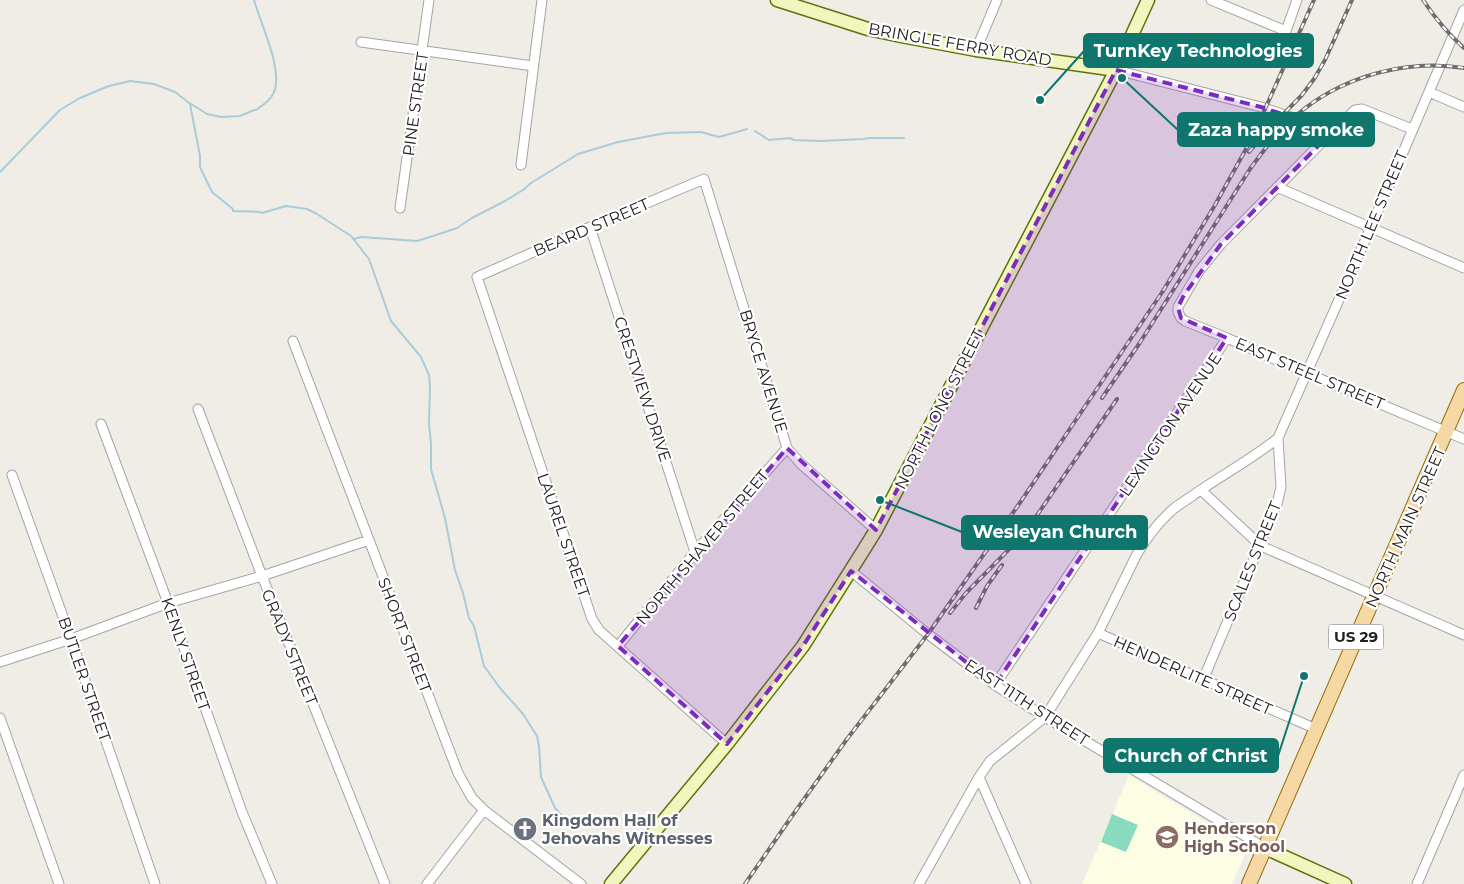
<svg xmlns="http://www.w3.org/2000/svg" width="1464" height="884" font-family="Montserrat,sans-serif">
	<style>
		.education { fill: #fcfde2 }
		.pitch { fill: #89dabf }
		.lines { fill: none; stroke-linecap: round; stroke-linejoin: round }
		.stream { stroke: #aaccda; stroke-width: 2 }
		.street-casing { stroke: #a4a4a4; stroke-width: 11 }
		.secondary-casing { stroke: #60710c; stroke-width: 15 }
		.primary-casing { stroke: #926d09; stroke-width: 16 }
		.street { stroke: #fff; stroke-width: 9 }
		.secondary { stroke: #f0f6be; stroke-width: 12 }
		.primary { stroke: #f6d8a5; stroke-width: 14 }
		.rail-casing { stroke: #6e6e6e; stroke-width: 4 }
		.rail { stroke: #fff; stroke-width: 2; stroke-dasharray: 5.5; stroke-linecap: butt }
		.marked { fill: #7b2cbf; fill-opacity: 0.2; stroke: #7b2cbf; stroke-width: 4; stroke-dasharray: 10 6; stroke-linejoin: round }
		.labels { text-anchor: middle; stroke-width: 4.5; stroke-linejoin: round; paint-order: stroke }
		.shield { fill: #fff; stroke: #636363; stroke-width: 1 }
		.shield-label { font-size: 15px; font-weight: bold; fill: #202020 }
		.street-label { font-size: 16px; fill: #202020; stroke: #fff }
		.worship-label { font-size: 16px; font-weight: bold; fill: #5b616d; stroke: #fff; text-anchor: start }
		.education-label { font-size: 16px; font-weight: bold; fill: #785e54; stroke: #fff; text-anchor: start }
		.leader { fill: none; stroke: #0f766e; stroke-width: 2 }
		.callout-dot { fill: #0f766e; stroke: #fff; stroke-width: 2 }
		.callout { fill: #0f766e; stroke: #0f766e; stroke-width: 2 }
		.callout-label { font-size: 18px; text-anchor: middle; font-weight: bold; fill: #fff }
	</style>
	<rect width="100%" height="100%" fill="#f0ede6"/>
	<path class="education" d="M 1129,775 L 1248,848 L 1232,884 L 1082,884 Z"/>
	<path class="pitch" d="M 1112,814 L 1138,825 L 1126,852 L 1101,842 Z"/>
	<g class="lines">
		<path class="stream" d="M 190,104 L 200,156 L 200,167 L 212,192 L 233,209 L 233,211 L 260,212 L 262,213 L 286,206 L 307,209 L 317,214 L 351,236 L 369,259 L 391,321 L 421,357 L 429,375 L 430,386 L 429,424 L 431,444 L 431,469 L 445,518 L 455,570 L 463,593 L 469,618 L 474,626 L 484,666 L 500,688 L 523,714 L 537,736 L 539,746 L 541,777 L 555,808 L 570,825
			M 755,131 L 769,140 L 790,138 L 794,140 L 822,141 L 863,139 L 870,138 L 904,138
			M 0,172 L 60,110 L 80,98 L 109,86 L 130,81 L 154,84 L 175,92 L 188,102 L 207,114 L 221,117 L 240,116 L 254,110 L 256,110 C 263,105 269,102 273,94 C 285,72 260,23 254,0
			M 354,239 L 361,237 L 417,241 L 436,235 L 457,228 L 472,218 L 505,201 L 523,190 L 531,183 L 578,154 L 618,142 L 666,133 L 701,132 L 719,137 L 747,129"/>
		<g class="street-casing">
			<path id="street" d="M 1211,0 L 1286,31 L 1297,0
				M 361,42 L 533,66
				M 976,50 L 997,0
				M 1116,70 L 1261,107 L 1333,131
				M 1429,92 L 1464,107
				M 1412,129 L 1362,109 L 1355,110 L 1333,131 L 1221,244 L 1199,271 L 1178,307 L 1178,312 L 1181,318 L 1185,321 L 1227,338 L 1306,373 L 1464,439
				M 521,165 L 542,0
				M 1277,187 L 1464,268
				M 400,208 L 429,0
				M 590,227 L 695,552
				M 293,341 L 458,773 L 472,798 L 484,810 L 581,884
				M 198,409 L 262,576 L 385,884
				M 101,424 L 168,603 L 242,812 L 272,884
				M 12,475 L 71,639 L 155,884
				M 1201,490 L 1261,546 L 1464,635
				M 851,571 L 924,631 L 995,685 L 1045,717 L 1265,848
				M 1098,633 L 1316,729
				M 618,646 L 695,552 L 787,448
				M 0,662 L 71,639 L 168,603 L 262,576 L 369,540
				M 1203,680 L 1277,504 L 1281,487 L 1278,438
				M 995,685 L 1227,338
				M 0,718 L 59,884
				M 727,744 L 599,630 L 592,619 L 477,277 L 590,227 L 704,179 L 787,448 L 801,464 L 876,530
				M 979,777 L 1026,884
				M 427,884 L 484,810
				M 919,884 L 979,777 L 990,761 L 1045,717 L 1098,633 L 1137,554 C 1146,539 1157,524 1170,512 C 1176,506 1185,501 1192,496 C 1220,476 1251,460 1278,438 L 1371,227 L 1464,10
				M 1417,884 L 1464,775"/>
		</g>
		<g class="secondary-casing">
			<path id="secondary" d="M 777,0 L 868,29 L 901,36 L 976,50 L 1116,70
				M 1265,848 L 1345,884
				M 611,884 L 727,744 L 803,646 L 863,551 L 876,530 L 1116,70 L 1148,0"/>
		</g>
		<g class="primary-casing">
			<path id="primary" d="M 1249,884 L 1464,390"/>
		</g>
		<use href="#street" class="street"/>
		<use href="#secondary" class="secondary"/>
		<use href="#primary" class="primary"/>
		<g class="rail-casing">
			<path id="rail" d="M 1423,0 C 1435,18 1448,34 1464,48
				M 1249,152 L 1266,132 L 1302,95 L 1314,79 L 1325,60 L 1352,0
				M 1102,398 L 1139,344 L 1250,169 C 1266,147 1282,126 1304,109 C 1348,75 1409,59 1464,68
				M 976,608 L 987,586 L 1002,565
				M 950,613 L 966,593 L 1024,534 L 1117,399
				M 745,884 L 792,816 L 847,739 L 928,634 L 1017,507 L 1163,291 L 1215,205 L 1251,140 L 1314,0"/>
		</g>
		<use href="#rail" class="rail"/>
	</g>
	<path class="marked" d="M 1116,70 L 1261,107 L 1333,131 L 1221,244 L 1184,295 L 1178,307 L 1181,318 L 1227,338 L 995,685 L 851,571 L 803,646 L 727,744 L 618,646 L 787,448 L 876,530 Z"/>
	<defs>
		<g id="church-disc" transform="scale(1.25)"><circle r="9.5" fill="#6b7280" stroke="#fff"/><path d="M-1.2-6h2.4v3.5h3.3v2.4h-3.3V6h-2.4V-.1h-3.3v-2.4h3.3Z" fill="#fff"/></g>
		<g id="school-disc" transform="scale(1.25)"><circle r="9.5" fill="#8d6e63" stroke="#fff"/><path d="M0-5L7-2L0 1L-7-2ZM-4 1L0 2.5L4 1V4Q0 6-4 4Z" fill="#fff"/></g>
	</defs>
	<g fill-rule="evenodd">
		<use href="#church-disc" x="525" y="829"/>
		<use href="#school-disc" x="1167" y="837"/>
	</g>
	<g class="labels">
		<rect class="shield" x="1328.5" y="624.5" width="55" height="25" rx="4"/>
		<g class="shield-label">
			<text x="1356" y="642">US 29</text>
		</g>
		<g class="street-label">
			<text transform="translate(960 44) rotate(10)" y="6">BRINGLE FERRY ROAD</text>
			<text transform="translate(415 104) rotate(-82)" y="6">PINE STREET</text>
			<text transform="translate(1371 225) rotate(-67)" y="6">NORTH LEE STREET</text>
			<text transform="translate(591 227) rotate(-23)" y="6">BEARD STREET</text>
			<text transform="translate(764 371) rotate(73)" y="6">BRYCE AVENUE</text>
			<text transform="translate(1310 373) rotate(23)" y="6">EAST STEEL STREET</text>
			<text transform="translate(643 389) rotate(72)" y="6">CRESTVIEW DRIVE</text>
			<text transform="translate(939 409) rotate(-63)" y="6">NORTH LONG STREET</text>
			<text transform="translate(1170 424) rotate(-56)" y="6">LEXINGTON AVENUE</text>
			<text transform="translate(1405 527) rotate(-66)" y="6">NORTH MAIN STREET</text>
			<text transform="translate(564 535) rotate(71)" y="6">LAUREL STREET</text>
			<text transform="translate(702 547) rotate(-50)" y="6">NORTH SHAVER STREET</text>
			<text transform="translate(1252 561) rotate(-68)" y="6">SCALES STREET</text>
			<text transform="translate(405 635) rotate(69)" y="6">SHORT STREET</text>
			<text transform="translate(290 647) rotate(68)" y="6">GRADY STREET</text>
			<text transform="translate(186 654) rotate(71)" y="6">KENLY STREET</text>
			<text transform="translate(1193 675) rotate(24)" y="6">HENDERLITE STREET</text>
			<text transform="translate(85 679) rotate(71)" y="6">BUTLER STREET</text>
			<text transform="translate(1027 702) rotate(33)" y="6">EAST 11TH STREET</text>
		</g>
		<g class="worship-label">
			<text x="542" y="826">Kingdom Hall of<tspan x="542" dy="18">Jehovahs Witnesses</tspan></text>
		</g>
		<g class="education-label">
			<text x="1184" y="834">Henderson<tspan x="1184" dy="18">High School</tspan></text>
		</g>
	</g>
	<path class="leader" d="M1040 100L1084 51M1122 78L1178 130M880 500L962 532M1304 676L1278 756"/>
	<g class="callout-dot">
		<circle cx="1040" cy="100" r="5"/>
		<circle cx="1122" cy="78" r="5"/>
		<circle cx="880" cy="500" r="5"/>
		<circle cx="1304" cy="676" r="5"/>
	</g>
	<g class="callout">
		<rect x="1084" y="34" width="229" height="33" rx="5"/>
		<rect x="1178" y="113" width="196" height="33" rx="5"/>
		<rect x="962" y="516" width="185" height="33" rx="5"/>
		<rect x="1104" y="739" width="174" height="33" rx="5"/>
	</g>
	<g class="callout-label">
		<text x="1198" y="57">TurnKey Technologies</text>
		<text x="1276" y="136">Zaza happy smoke</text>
		<text x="1055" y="538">Wesleyan Church</text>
		<text x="1191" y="762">Church of Christ</text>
	</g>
</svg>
